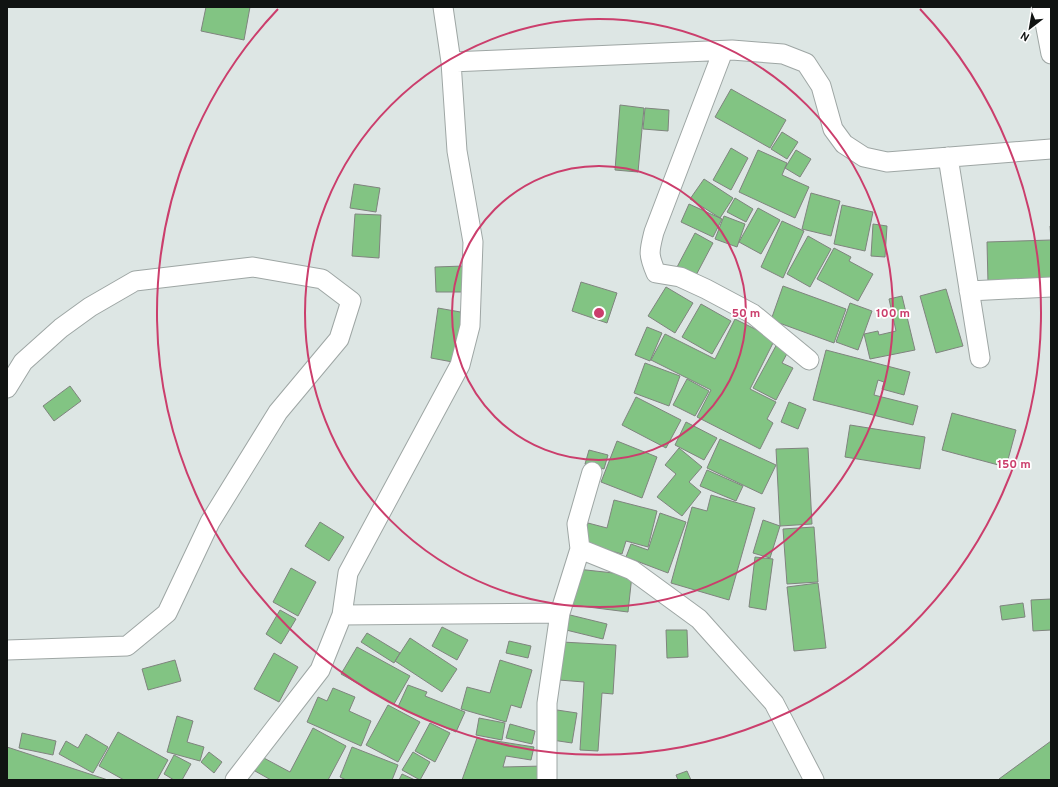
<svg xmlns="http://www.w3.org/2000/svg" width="1058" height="787" font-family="Overpass,sans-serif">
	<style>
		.building { fill: #82c483; stroke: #7f847e }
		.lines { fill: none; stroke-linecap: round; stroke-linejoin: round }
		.minor-casing { stroke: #9ea6a4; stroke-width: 21 }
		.minor { stroke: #fff; stroke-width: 19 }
		.ring { fill: none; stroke: #cb3e6c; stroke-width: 2 }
		.centre { fill: #cb3e6c; stroke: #fff; stroke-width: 2 }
		.ring-label { font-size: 12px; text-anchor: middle; font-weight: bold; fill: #cb3e6c; stroke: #fff; stroke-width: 3.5; stroke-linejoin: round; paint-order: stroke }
	</style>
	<rect width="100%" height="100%" fill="#dde6e4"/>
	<path class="building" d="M 206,7 L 250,7 L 244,40 L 201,31 Z
		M 731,89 L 786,120 L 770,148 L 715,117 Z
		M 620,105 L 644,108 L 638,172 L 615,170 Z
		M 645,108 L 669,110 L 668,131 L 643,129 Z
		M 782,132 L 798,142 L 787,159 L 771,149 Z
		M 731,148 L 748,158 L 731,190 L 713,180 Z
		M 758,150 L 787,163 L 782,175 L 809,187 L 795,218 L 739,192 Z
		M 796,150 L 811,159 L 800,177 L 785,168 Z
		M 704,179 L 733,198 L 720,218 L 690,199 Z
		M 354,184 L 380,188 L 376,212 L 350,208 Z
		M 811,193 L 840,201 L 831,236 L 802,229 Z
		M 735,198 L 753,209 L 746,222 L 727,212 Z
		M 689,204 L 722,219 L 713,237 L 681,222 Z
		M 842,205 L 873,212 L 865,251 L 834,244 Z
		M 758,208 L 780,220 L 761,254 L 739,242 Z
		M 355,214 L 381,215 L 379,258 L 352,256 Z
		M 724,216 L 745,224 L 737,247 L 715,239 Z
		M 782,221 L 804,231 L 783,278 L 761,267 Z
		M 873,224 L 887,226 L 885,257 L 871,256 Z
		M 1050,226 L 1051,226 L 1051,281 L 988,283 L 987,242 L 1051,240 Z
		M 695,233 L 713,243 L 694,279 L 676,269 Z
		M 808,236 L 831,249 L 810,287 L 787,274 Z
		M 834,248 L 851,257 L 849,261 L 873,274 L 858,301 L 817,279 Z
		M 464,266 L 465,292 L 436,292 L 435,267 Z
		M 581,282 L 617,293 L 607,323 L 572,311 Z
		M 783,286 L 846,309 L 834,343 L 771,320 Z
		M 666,287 L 693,303 L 675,333 L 648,316 Z
		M 946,289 L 963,346 L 936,353 L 920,296 Z
		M 902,296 L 915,350 L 870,359 L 864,334 L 878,331 L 879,335 L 896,331 L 889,299 Z
		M 850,303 L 872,311 L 858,350 L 836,342 Z
		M 701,304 L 731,321 L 712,354 L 682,337 Z
		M 438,308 L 466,313 L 458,363 L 431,358 Z
		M 735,319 L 775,339 L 750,389 L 776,402 L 767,419 L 773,423 L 760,449 L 697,417 L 711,390 L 651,360 L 665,334 L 715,359 Z
		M 647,327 L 662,333 L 650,361 L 635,355 Z
		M 778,342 L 790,348 L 782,363 L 793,368 L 776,400 L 753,388 Z
		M 826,350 L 910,372 L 904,395 L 882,389 L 884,382 L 878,380 L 874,395 L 918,406 L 913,425 L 813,400 Z
		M 645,363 L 680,376 L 669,406 L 634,393 Z
		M 687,379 L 709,391 L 695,416 L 673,405 Z
		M 70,386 L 81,401 L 54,421 L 43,406 Z
		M 636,397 L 681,420 L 666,448 L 622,425 Z
		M 789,402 L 806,409 L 798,429 L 781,422 Z
		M 952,413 L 1016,430 L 1006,467 L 942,450 Z
		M 686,422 L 717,438 L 704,460 L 675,445 Z
		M 850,425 L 925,437 L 920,469 L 845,457 Z
		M 720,439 L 776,465 L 762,494 L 707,468 Z
		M 617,441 L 657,457 L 642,498 L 601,482 Z
		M 679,448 L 702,467 L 689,482 L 701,492 L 682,516 L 657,497 L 676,474 L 665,465 Z
		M 808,448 L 812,524 L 780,526 L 776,449 Z
		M 589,450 L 608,455 L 604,469 L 585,464 Z
		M 707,470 L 743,486 L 736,501 L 700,486 Z
		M 711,495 L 755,508 L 729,600 L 671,583 L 692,507 L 707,511 Z
		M 614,500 L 657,511 L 648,547 L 626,541 L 622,554 L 582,543 L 588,523 L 607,528 Z
		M 660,513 L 686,522 L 668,573 L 626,557 L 631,544 L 648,550 Z
		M 763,520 L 780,526 L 770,558 L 753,553 Z
		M 320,522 L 344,537 L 329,561 L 305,546 Z
		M 814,527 L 818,582 L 787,584 L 783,529 Z
		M 755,557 L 773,559 L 766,610 L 749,607 Z
		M 291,568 L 316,582 L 298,616 L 273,602 Z
		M 577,569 L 632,575 L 628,612 L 572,605 Z
		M 818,583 L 826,648 L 794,651 L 787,587 Z
		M 1051,599 L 1051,630 L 1033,631 L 1031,600 Z
		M 1023,603 L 1025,617 L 1002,620 L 1000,606 Z
		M 280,610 L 296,619 L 281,644 L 266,634 Z
		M 566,614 L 607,624 L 603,639 L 562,629 Z
		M 442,627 L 468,640 L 457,660 L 432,646 Z
		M 666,630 L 687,630 L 688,657 L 667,658 Z
		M 367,633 L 400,653 L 394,663 L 361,642 Z
		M 410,638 L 457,669 L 442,692 L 395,661 Z
		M 509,641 L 531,646 L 528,658 L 506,653 Z
		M 562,642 L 616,645 L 613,694 L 602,693 L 598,751 L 580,750 L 584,682 L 559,680 Z
		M 357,647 L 410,676 L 394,704 L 341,674 Z
		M 274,653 L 298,667 L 279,702 L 254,689 Z
		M 175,660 L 181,681 L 148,690 L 142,669 Z
		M 500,660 L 532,670 L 521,708 L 511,705 L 506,722 L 461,709 L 467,687 L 490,693 Z
		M 408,685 L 427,692 L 425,696 L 465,712 L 456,732 L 398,707 Z
		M 333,688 L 355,697 L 349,711 L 371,721 L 361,746 L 307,722 L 318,697 L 327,701 Z
		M 388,705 L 420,722 L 398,762 L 366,745 Z
		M 557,710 L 577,713 L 572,743 L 552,740 Z
		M 177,716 L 193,721 L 187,742 L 204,747 L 200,761 L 167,752 Z
		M 479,718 L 505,723 L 502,740 L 476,735 Z
		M 430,723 L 450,733 L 435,762 L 415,751 Z
		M 510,724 L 535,731 L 532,744 L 506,738 Z
		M 313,728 L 346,746 L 328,780 L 271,780 L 255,771 L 262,757 L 290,772 Z
		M 118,732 L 168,760 L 157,780 L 124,780 L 99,766 Z
		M 22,733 L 56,741 L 53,755 L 19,748 Z
		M 86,734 L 108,747 L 93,773 L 59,754 L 66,741 L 78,748 Z
		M 477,738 L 534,747 L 531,760 L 506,756 L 503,767 L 544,766 L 541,780 L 462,780 Z
		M 1051,741 L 1051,780 L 999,780 L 999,779 Z
		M 7,747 L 108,780 L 7,780 Z
		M 352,747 L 398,765 L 392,780 L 346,780 L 340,777 Z
		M 209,752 L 222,762 L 214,773 L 201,762 Z
		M 413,752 L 430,762 L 420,780 L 402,770 Z
		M 174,755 L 191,764 L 182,780 L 174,780 L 164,774 Z
		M 687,771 L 691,780 L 678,780 L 676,775 Z
		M 402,774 L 415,780 L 399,780 Z"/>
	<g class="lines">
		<g class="minor-casing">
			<path id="minor" d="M 443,7 L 451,62 L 732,50 L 783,54 L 806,63 L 821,86 L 833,129 L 844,144 L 864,157 L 887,162 L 1051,149
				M 1042,7 L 1051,54
				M 723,51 L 654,232 C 649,252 648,254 656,273 L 680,277 L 706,289 L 753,314 L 809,360
				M 948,157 L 980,358
				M 969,291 L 1051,287
				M 7,388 L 23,362 L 61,328 L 90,307 L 135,281 L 253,267 L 322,279 L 351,301 L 339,339 L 278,412 L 210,522 L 167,613 L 127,646 L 7,650
				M 592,472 L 577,524 L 580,549 L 632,570 L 699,619 L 774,703 L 814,780
				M 342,615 L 560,613 L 580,549
				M 235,780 L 320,670 L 342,615 L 348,573 L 460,365 L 470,326 L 473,242 L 457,151 L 451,62
				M 547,780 L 547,703 L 560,613"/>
		</g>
		<use href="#minor" class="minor"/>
	</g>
	<g class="ring">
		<circle cx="599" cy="313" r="147"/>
		<circle cx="599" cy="313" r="294"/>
		<path d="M920 9A442 442 0 1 1 278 9"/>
	</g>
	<circle cx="599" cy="313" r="6" class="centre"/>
	<g class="ring-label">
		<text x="746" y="317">50 m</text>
		<text x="893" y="317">100 m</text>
		<text x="1014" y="468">150 m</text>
	</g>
	<rect width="1058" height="787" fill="none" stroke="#101312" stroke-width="16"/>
	<g transform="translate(1030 28) rotate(211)" stroke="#ffffff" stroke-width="3" paint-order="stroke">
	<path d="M0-3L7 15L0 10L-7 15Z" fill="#101312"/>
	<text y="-6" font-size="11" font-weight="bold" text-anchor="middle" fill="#101312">N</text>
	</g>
</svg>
